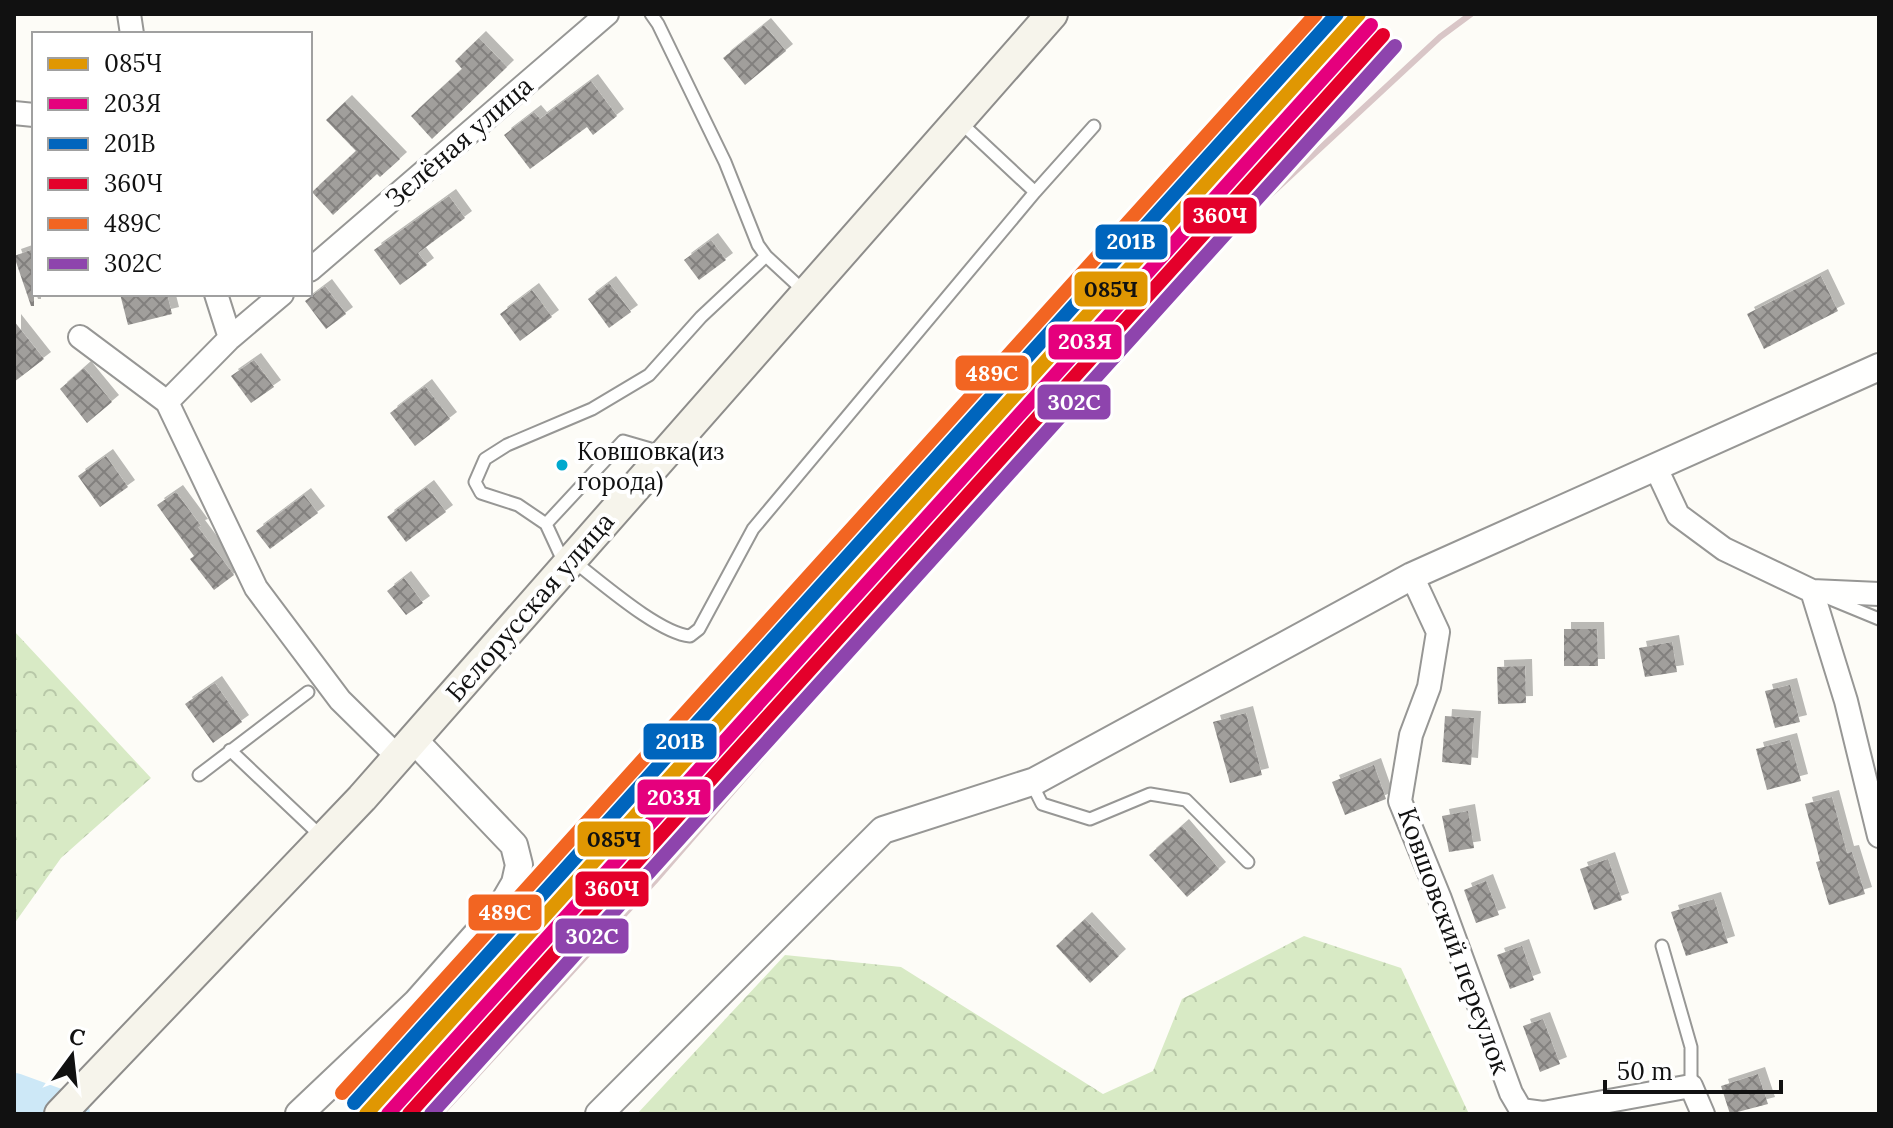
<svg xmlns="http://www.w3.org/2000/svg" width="1893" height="1128" font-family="Lora,serif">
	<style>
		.forest { fill: url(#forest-crowns) }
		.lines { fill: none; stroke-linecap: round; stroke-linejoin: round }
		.river { stroke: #cde8f7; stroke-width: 42 }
		.building { fill: url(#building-cross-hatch); filter: url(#shadow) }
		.service-casing { stroke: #979795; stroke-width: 15 }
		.minor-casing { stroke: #979795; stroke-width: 26 }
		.tertiary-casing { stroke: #979795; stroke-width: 30 }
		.secondary-casing { stroke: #8e8d8b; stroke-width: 34 }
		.service { stroke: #fffffe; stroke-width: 11 }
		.minor { stroke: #fffffe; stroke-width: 22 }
		.tertiary { stroke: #fffffe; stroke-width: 26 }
		.secondary { stroke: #f6f4eb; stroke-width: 30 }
		.rail { stroke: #d9c6c7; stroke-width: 6 }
		.rail-1-casing { stroke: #fff; stroke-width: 20 }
		.rail-2-casing { stroke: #fff; stroke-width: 20 }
		.rail-3-casing { stroke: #fff; stroke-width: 20 }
		.rail-4-casing { stroke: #fff; stroke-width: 20 }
		.rail-5-casing { stroke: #fff; stroke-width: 20 }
		.rail-6-casing { stroke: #fff; stroke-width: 20 }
		.rail-1 { stroke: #e09702; stroke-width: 14 }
		.rail-2 { stroke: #e5007d; stroke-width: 14 }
		.rail-3 { stroke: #0065bd; stroke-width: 14 }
		.rail-4 { stroke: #e4002b; stroke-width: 14 }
		.rail-5 { stroke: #f26522; stroke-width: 14 }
		.rail-6 { stroke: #8e44ad; stroke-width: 14 }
		.bus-dot { fill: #00a9ce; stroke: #fff; stroke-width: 3 }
		.labels { text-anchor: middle; stroke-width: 8; stroke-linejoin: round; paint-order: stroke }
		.bus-label { font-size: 24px; fill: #111; stroke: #fff; text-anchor: start }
		.street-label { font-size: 26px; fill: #111; stroke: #fff }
		.line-badge { stroke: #fff; stroke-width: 3 }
		.badge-label { font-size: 22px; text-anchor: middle; font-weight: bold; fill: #fff }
		.pale-badge-label { font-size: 22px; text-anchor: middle; font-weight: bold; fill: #111 }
	</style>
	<defs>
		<pattern id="forest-crowns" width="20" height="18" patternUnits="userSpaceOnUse" patternTransform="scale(2)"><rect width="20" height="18" fill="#d8eac5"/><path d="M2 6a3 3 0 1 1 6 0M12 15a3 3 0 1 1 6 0" fill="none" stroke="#b8c8a8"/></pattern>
		<pattern id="building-cross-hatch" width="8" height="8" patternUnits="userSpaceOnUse" patternTransform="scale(2)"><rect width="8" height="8" fill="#a19f9c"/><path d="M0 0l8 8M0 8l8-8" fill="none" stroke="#82807e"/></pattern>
		<filter id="shadow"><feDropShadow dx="7" dy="-7" stdDeviation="0" flood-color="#0004"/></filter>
	</defs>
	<rect width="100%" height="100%" fill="#fdfcf7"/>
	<path class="forest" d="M 14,631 L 151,778 L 61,858 L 14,924 Z
		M 1304,936 L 1401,968 L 1469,1114 L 637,1114 L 785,955 L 901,967 L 1103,1094 L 1153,1071 L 1182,999 Z"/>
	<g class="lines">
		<path class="river" d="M 14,1094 L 69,1114"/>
	</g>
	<path class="building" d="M 764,25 L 786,51 L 745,85 L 723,58 Z
		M 479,38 L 507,67 L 432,139 L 411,116 L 462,69 L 455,61 Z
		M 591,81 L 617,116 L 593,135 L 587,127 L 530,169 L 504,135 L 534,112 L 540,119 Z
		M 345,102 L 400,159 L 380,177 L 377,174 L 333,215 L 312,192 L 356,151 L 326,120 Z
		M 449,196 L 465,218 L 418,253 L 427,265 L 400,285 L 374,250 Z
		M 711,240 L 726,260 L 699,280 L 684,260 Z
		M 34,249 L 34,306 L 31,306 L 14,256 Z
		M 1821,276 L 1838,311 L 1764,349 L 1747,314 Z
		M 609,283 L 631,312 L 609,328 L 588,299 Z
		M 325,286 L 346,314 L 326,329 L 305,301 Z
		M 532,290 L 552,317 L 520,341 L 500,314 Z
		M 120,294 L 167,294 L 172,314 L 128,325 Z
		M 14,321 L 44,359 L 14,382 Z
		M 254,360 L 274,387 L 251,403 L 231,376 Z
		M 84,368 L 112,402 L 87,423 L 60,389 Z
		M 425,386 L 450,419 L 415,446 L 390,413 Z
		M 106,456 L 128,487 L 100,507 L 78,476 Z
		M 427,487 L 446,512 L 406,542 L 387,517 Z
		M 176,492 L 201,526 L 198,527 L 234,575 L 214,590 L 190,559 L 194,556 L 157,505 Z
		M 304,495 L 318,513 L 270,549 L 256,531 Z
		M 404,578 L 423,603 L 406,615 L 387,591 Z
		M 1564,629 L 1597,629 L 1598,666 L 1564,666 Z
		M 1672,642 L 1677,672 L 1645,677 L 1639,648 Z
		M 1525,666 L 1526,703 L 1498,704 L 1497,667 Z
		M 215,683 L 242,722 L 213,743 L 185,704 Z
		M 1790,685 L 1800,722 L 1775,728 L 1765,691 Z
		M 1246,713 L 1262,775 L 1230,783 L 1213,722 Z
		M 1445,716 L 1474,718 L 1471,765 L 1442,762 Z
		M 1790,740 L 1801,781 L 1767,790 L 1756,749 Z
		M 1374,765 L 1386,799 L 1345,815 L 1332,782 Z
		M 1832,797 L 1847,853 L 1852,852 L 1865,894 L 1829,905 L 1816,862 L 1820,861 L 1805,804 Z
		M 1468,811 L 1474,848 L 1449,852 L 1442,816 Z
		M 1182,826 L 1219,869 L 1187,897 L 1149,855 Z
		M 1608,859 L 1622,900 L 1594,910 L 1580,869 Z
		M 1486,881 L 1499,915 L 1476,923 L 1464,890 Z
		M 1714,899 L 1728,943 L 1686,956 L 1671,912 Z
		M 1085,919 L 1119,956 L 1090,983 L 1056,946 Z
		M 1522,946 L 1534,980 L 1510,989 L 1497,955 Z
		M 1543,1019 L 1560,1064 L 1540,1072 L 1523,1026 Z
		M 1758,1074 L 1768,1104 L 1730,1114 L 1721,1086 Z"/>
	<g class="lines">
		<g class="service-casing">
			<path id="service" d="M 651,14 L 658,24 L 725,162 L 758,245 L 766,256 L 806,293
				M 959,121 L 1035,192
				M 546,524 L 518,505 L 481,493 L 475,482 L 485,459 L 507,445 L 592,409 L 649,375 L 701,317 L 766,256
				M 572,560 C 600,581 658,633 690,636 L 699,629 L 753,529 L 1035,192 L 1094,126
				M 565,565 L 546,524 L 623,441 L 661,452
				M 1828,598 L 1879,619
				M 230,750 L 323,838
				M 199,775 L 308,692
				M 1035,782 L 1036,792 L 1042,804 L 1090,819 L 1150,794 L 1186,800 L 1248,862
				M 1662,946 L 1691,1047 L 1691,1086"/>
		</g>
		<g class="minor-casing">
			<path id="minor" d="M 129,14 L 132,34
				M 14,113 L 34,115
				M 310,270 L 607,14
				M 216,294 L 230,338
				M 80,337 L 167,402 L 256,588 L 340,700 L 398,757
				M 167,402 L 230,338 L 282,294
				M 1656,468 L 1678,515 L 1724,549 L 1812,591 L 1846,701 L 1879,836
				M 1412,576 L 1438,632 L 1429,687 L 1411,735 L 1400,801 L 1440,899 L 1511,1093 L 1521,1110 L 1543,1113 L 1691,1086 L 1703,1114
				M 1812,591 L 1879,594"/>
		</g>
		<g class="tertiary-casing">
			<path id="tertiary" d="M 299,1114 L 416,1003 L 501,907 L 515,883 L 519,865 L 514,845 L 414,740
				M 599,1114 L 883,830 L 1035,781 L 1412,576 L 1879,367"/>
		</g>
		<g class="secondary-casing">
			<path id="secondary" d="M 60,1114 L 362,798 L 1052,14"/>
		</g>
		<use href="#service" class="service"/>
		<use href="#minor" class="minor"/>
		<use href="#tertiary" class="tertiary"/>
		<use href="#secondary" class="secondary"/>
		<path class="rail" d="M 441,1114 L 655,881 L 838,670 L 1258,206 L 1440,37 L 1471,14"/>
		<g class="rail-1-casing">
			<path id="rail-1" d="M 366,1114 L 1359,14"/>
		</g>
		<g class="rail-2-casing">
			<path id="rail-2" d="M 388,1114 L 1371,25"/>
		</g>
		<g class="rail-3-casing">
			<path id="rail-3" d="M 354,1103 L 1337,14"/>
		</g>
		<g class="rail-4-casing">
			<path id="rail-4" d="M 409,1114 L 1383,35"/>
		</g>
		<g class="rail-5-casing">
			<path id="rail-5" d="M 342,1093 L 1316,14"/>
		</g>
		<g class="rail-6-casing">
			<path id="rail-6" d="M 431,1114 L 1395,46"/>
		</g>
		<use href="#rail-1" class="rail-1"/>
		<use href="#rail-2" class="rail-2"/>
		<use href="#rail-3" class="rail-3"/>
		<use href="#rail-4" class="rail-4"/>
		<use href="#rail-5" class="rail-5"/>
		<use href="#rail-6" class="rail-6"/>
	</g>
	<circle class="bus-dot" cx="562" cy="465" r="7"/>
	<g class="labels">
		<g class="bus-label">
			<text x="577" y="460">Ковшовка(из<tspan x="577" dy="30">города)</tspan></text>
		</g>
		<g class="street-label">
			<text transform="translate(459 142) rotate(-41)" y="9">Зелёная улица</text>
			<text transform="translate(530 607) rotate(-49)" y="9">Белорусская улица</text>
			<text transform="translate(1454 941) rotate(70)" y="9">Ковшовский переулок</text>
		</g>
	</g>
	<g class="line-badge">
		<rect x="1182" y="196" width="76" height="39" rx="8" fill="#e4002b"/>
		<rect x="1094" y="223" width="75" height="38" rx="8" fill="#0065bd"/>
		<rect x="1073" y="270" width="76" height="38" rx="8" fill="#e09702"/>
		<rect x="1047" y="323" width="76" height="38" rx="8" fill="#e5007d"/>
		<rect x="954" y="354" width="76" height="38" rx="8" fill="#f26522"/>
		<rect x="1036" y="383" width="76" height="38" rx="8" fill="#8e44ad"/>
		<rect x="642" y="722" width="76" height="39" rx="8" fill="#0065bd"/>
		<rect x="636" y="778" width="76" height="38" rx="8" fill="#e5007d"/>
		<rect x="576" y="820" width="76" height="38" rx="8" fill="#e09702"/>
		<rect x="574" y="870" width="76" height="38" rx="8" fill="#e4002b"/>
		<rect x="467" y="893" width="76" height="39" rx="8" fill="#f26522"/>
		<rect x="554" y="917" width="76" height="38" rx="8" fill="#8e44ad"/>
	</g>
	<g class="badge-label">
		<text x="1220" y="223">360Ч</text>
		<text x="1131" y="249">201В</text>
		<text x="1085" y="349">203Я</text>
		<text x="992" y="381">489С</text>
		<text x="1074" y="410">302С</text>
		<text x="680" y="749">201В</text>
		<text x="674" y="805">203Я</text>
		<text x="612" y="896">360Ч</text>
		<text x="505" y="920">489С</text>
		<text x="592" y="944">302С</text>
	</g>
	<g class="pale-badge-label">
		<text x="1111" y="297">085Ч</text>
		<text x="614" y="847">085Ч</text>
	</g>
	<rect width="1893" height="1128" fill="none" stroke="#111111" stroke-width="32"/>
	<rect x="32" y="32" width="280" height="264" fill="#ffffff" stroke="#a0a0a0" stroke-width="2"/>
	<rect x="48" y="58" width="40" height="12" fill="#e09702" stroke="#a0a0a0" stroke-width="2"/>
	<text x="104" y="72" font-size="24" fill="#111111">085Ч</text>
	<rect x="48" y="98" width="40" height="12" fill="#e5007d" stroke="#a0a0a0" stroke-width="2"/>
	<text x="104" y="112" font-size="24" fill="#111111">203Я</text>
	<rect x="48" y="138" width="40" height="12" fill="#0065bd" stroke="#a0a0a0" stroke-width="2"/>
	<text x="104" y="152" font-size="24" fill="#111111">201В</text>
	<rect x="48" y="178" width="40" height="12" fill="#e4002b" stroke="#a0a0a0" stroke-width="2"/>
	<text x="104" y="192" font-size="24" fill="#111111">360Ч</text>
	<rect x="48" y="218" width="40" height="12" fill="#f26522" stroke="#a0a0a0" stroke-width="2"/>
	<text x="104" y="232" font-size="24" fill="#111111">489С</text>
	<rect x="48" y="258" width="40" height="12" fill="#8e44ad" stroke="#a0a0a0" stroke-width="2"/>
	<text x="104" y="272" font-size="24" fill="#111111">302С</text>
	<g transform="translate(72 1056) rotate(15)" stroke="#ffffff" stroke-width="6" paint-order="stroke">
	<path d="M0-6L14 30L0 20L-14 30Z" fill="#111111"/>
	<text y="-12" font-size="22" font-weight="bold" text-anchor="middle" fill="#111111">С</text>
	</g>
	<path d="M1605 1080v12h176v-12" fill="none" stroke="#111111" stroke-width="4"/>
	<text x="1617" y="1080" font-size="24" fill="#111111" stroke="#ffffff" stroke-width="6" paint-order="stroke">50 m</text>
</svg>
